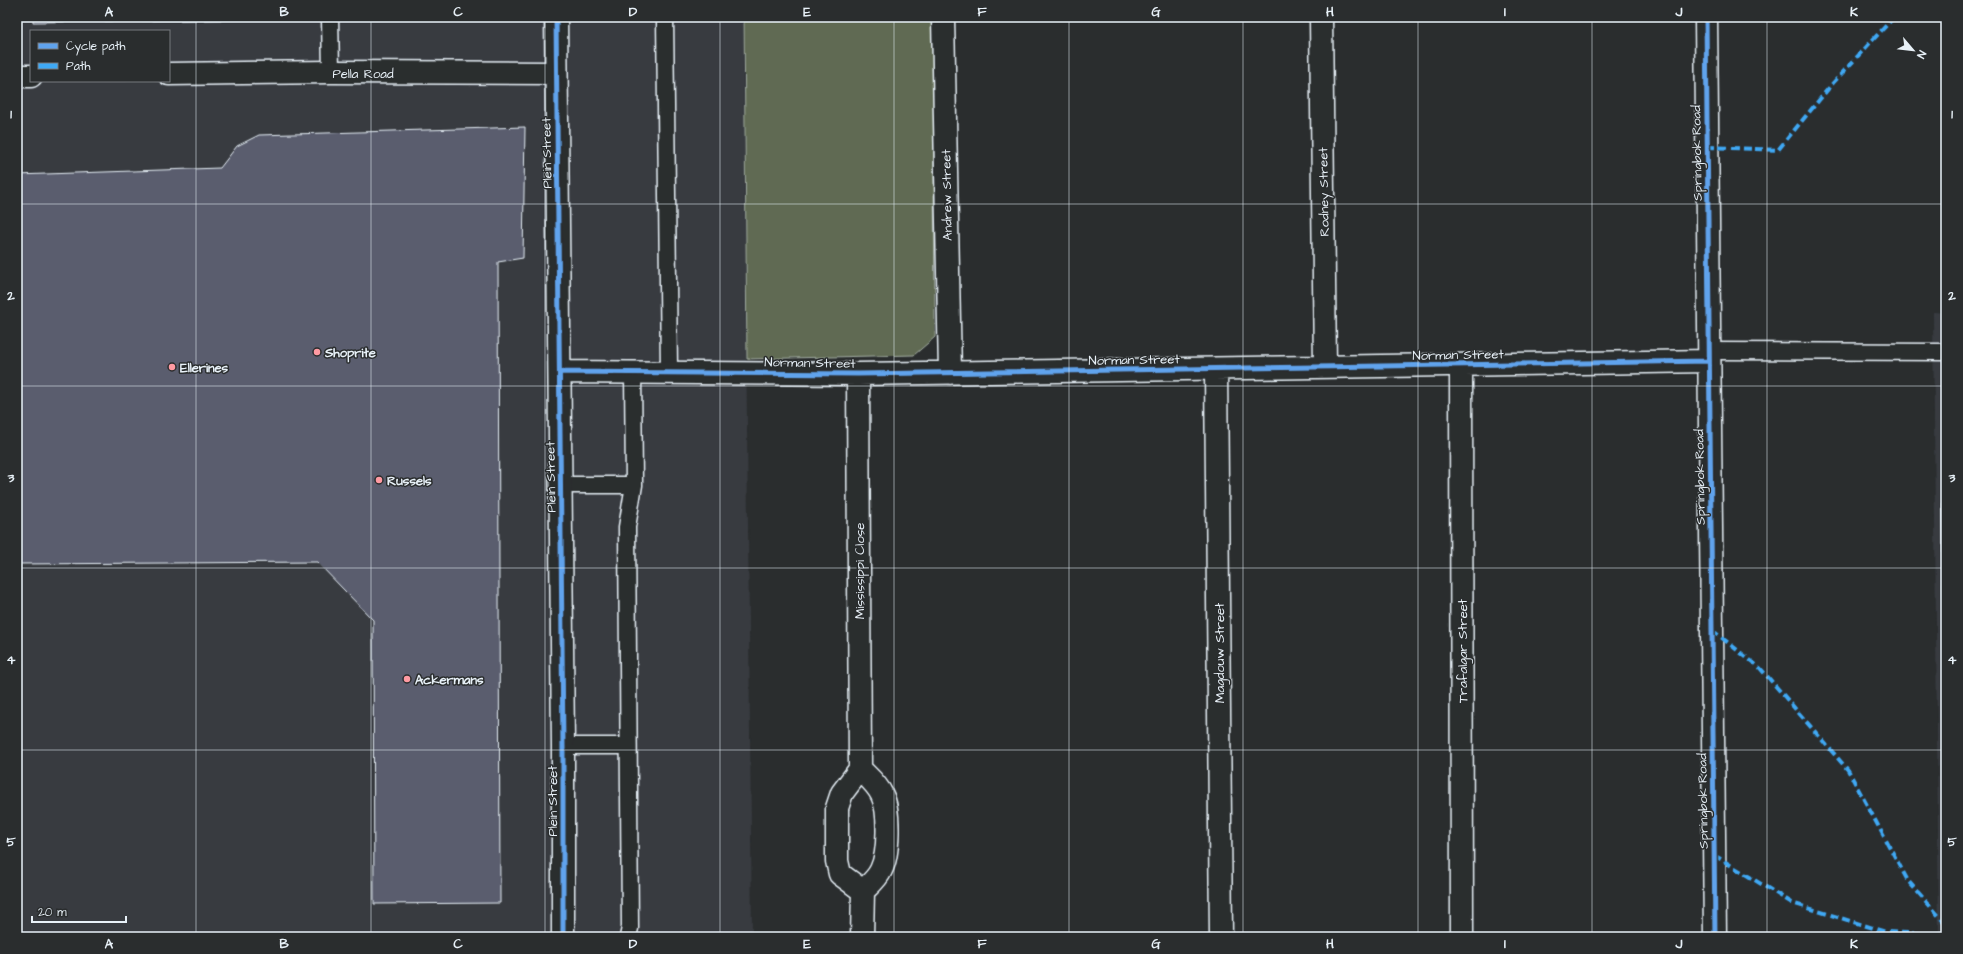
<svg xmlns="http://www.w3.org/2000/svg" width="1963" height="954" font-family="'Architects Daughter',sans-serif">
	<style>
		.built { fill: #383b41; fill-rule: evenodd }
		.green { fill: #606b52; stroke: #a4aea5 }
		.building { fill: #5a5d6e; stroke: #e8f1f8 }
		.lines { fill: none; stroke-linecap: round; stroke-linejoin: round }
		.service-casing { stroke: #e8f1f8; stroke-width: 19 }
		.minor-casing { stroke: #e8f1f8; stroke-width: 25 }
		.service { stroke: #2a2d2e; stroke-width: 16 }
		.minor { stroke: #2a2d2e; stroke-width: 22 }
		.quiet { stroke: #3fa9f5; stroke-width: 4; stroke-dasharray: 8 4; stroke-linecap: butt }
		.cycleway-casing { stroke: #2a2d2e; stroke-width: 8 }
		.cycleway { stroke: #60a3ed; stroke-width: 5 }
		.grid { fill: none; stroke: #e8f1f8; stroke-width: 1; stroke-opacity: 0.55 }
		.poi-dot { fill: #ff9aa2; stroke: #2a2d2e; stroke-width: 1.5 }
		.labels { text-anchor: middle; stroke-width: 3; stroke-linejoin: round; paint-order: stroke }
		.street-label { font-size: 13px; fill: #e8f1f8; stroke: #2a2d2e }
		.poi-label { font-size: 13px; font-weight: bold; fill: #e8f1f8; stroke: #2a2d2e; text-anchor: start }
		.neatline { fill: none; stroke: #e8f1f8; stroke-width: 1.5 }
		.grid-label { font-size: 13px; text-anchor: middle; font-weight: bold; fill: #e8f1f8 }
	</style>
	<rect width="100%" height="100%" fill="#2a2d2e"/>
	<filter id="ink" filterUnits="userSpaceOnUse"><feTurbulence type="fractalNoise" baseFrequency=".025" numOctaves="2"/><feDisplacementMap in="SourceGraphic" scale="8" xChannelSelector="R" yChannelSelector="G"/><feConvolveMatrix kernelMatrix="1 2 1 2 8 2 1 2 1" color-interpolation-filters="sRGB"/></filter>
	<g filter="url(#ink)">
		<path class="built" d="M 17,17 L 743,17 L 752,937 L 17,937 ZM 31,31 L 169,31 L 169,81 L 31,81 Z
			M 1933,312 L 1946,313 L 1946,937 L 1939,937 Z"/>
		<path class="green" d="M 744,17 L 933,17 L 935,337 L 914,355 L 747,359 Z"/>
		<path class="building" d="M 33,17 L 288,17 L 288,19 L 33,22 Z
			M 525,127 L 523,258 L 498,262 L 500,903 L 374,904 L 373,620 L 317,562 L 17,564 L 17,175 L 220,168 L 237,146 L 259,135 Z
			M 1942,443 L 1946,443 L 1946,901 Z"/>
		<g class="lines">
			<g class="service-casing">
				<path id="service" d="M 330,17 L 331,72
					M 665,17 L 669,371
					M 1709,351 L 1946,352
					M 561,485 L 634,485
					M 563,746 L 628,746
					M 628,937 L 630,928 L 627,527 L 634,485 L 633,371"/>
			</g>
			<g class="minor-casing">
				<path id="minor" d="M 556,17 L 563,746 L 563,937
					M 943,17 L 950,373
					M 1321,17 L 1325,367
					M 1706,17 L 1715,937
					M 169,74 L 331,72 L 556,73
					M 17,76 L 31,76
					M 1461,365 L 1462,937
					M 1216,369 L 1221,937
					M 560,372 L 858,374 L 1709,361
					M 858,374 L 860,769 C 868,777 877,784 882,795 C 890,811 889,854 881,870 C 877,879 869,885 863,891 L 862,937
					M 860,769 L 842,793 L 837,808 L 837,861 L 840,874 L 863,891"/>
			</g>
			<use href="#service" class="service"/>
			<use href="#minor" class="minor"/>
			<path class="quiet" d="M 1707,147 L 1778,150 L 1833,83 L 1894,17
				M 1712,630 L 1760,668 L 1848,770 L 1908,881 L 1946,924
				M 1714,855 L 1792,903 L 1886,932 L 1946,935"/>
			<g class="cycleway-casing">
				<path id="cycleway" d="M 556,17 L 563,746 L 563,937
					M 1706,17 L 1715,937
					M 560,372 L 858,374 L 1709,361"/>
			</g>
			<use href="#cycleway" class="cycleway"/>
		</g>
	</g>
	<path class="grid" d="M 196,17 L 196,937M 371,17 L 371,937M 545,17 L 545,937M 720,17 L 720,937M 894,17 L 894,937M 1069,17 L 1069,937M 1243,17 L 1243,937M 1418,17 L 1418,937M 1592,17 L 1592,937M 1767,17 L 1767,937M 17,204 L 1946,204M 17,386 L 1946,386M 17,568 L 1946,568M 17,750 L 1946,750"/>
	<g class="poi-dot">
		<circle cx="317" cy="352" r="4"/>
		<circle cx="172" cy="367" r="4"/>
		<circle cx="379" cy="480" r="4"/>
		<circle cx="407" cy="679" r="4"/>
	</g>
	<g class="labels">
		<g class="street-label">
			<text x="363" y="78">Pella Road</text>
			<text transform="translate(546 153) rotate(-91)" y="5">Plein Street</text>
			<text transform="translate(1696 153) rotate(-91)" y="5">Springbok Road</text>
			<text transform="translate(1323 192) rotate(-91)" y="5">Rodney Street</text>
			<text transform="translate(946 195) rotate(-91)" y="5">Andrew Street</text>
			<text transform="translate(1458 354) rotate(-1)" y="5">Norman Street</text>
			<text transform="translate(1134 359) rotate(-1)" y="5">Norman Street</text>
			<text transform="translate(810 362) rotate(1)" y="5">Norman Street</text>
			<text transform="translate(550 477) rotate(-91)" y="5">Plein Street</text>
			<text transform="translate(1699 477) rotate(-91)" y="5">Springbok Road</text>
			<text transform="translate(859 571) rotate(-90)" y="5">Mississippi Close</text>
			<text transform="translate(1462 651) rotate(-90)" y="5">Trafalgar Street</text>
			<text transform="translate(1219 653) rotate(-90)" y="5">Magdouw Street</text>
			<text transform="translate(552 801) rotate(-90)" y="5">Plein Street</text>
			<text transform="translate(1702 801) rotate(-91)" y="5">Springbok Road</text>
		</g>
		<g class="poi-label">
			<text x="325" y="357">Shoprite</text>
			<text x="180" y="372">Ellerines</text>
			<text x="387" y="485">Russels</text>
			<text x="415" y="684">Ackermans</text>
		</g>
	</g>
	<rect width="1963" height="954" fill="none" stroke="#2a2d2e" stroke-width="44"/>
	<rect x="30" y="30" width="140" height="52" fill="#2a2d2e" stroke="#767b7f"/>
	<rect x="38" y="43" width="20" height="6" fill="#60a3ed" stroke="#767b7f"/>
	<text x="66" y="50" font-size="12" fill="#e8f1f8">Cycle path</text>
	<rect x="38" y="63" width="20" height="6" fill="#3fa9f5" stroke="#767b7f"/>
	<text x="66" y="70" font-size="12" fill="#e8f1f8">Path</text>
	<g transform="translate(1913 50) rotate(118)" stroke="#2a2d2e" stroke-width="3" paint-order="stroke">
	<path d="M0-3L7 15L0 10L-7 15Z" fill="#e8f1f8"/>
	<text y="-6" font-size="11" font-weight="bold" text-anchor="middle" fill="#e8f1f8">N</text>
	</g>
	<path d="M32 916v6h94v-6" fill="none" stroke="#e8f1f8" stroke-width="2"/>
	<text x="38" y="916" font-size="12" fill="#e8f1f8" stroke="#2a2d2e" stroke-width="3" paint-order="stroke">20 m</text>
	<rect x="22" y="22" width="1919" height="910" class="neatline"/>
	<g class="grid-label">
		<text x="109" y="16">A</text>
		<text x="284" y="16">B</text>
		<text x="458" y="16">C</text>
		<text x="633" y="16">D</text>
		<text x="807" y="16">E</text>
		<text x="982" y="16">F</text>
		<text x="1156" y="16">G</text>
		<text x="1330" y="16">H</text>
		<text x="1505" y="16">I</text>
		<text x="1679" y="16">J</text>
		<text x="1854" y="16">K</text>
		<text x="11" y="118">1</text>
		<text x="1952" y="118">1</text>
		<text x="11" y="300">2</text>
		<text x="1952" y="300">2</text>
		<text x="11" y="482">3</text>
		<text x="1952" y="482">3</text>
		<text x="11" y="664">4</text>
		<text x="1952" y="664">4</text>
		<text x="11" y="846">5</text>
		<text x="1952" y="846">5</text>
		<text x="109" y="948">A</text>
		<text x="284" y="948">B</text>
		<text x="458" y="948">C</text>
		<text x="633" y="948">D</text>
		<text x="807" y="948">E</text>
		<text x="982" y="948">F</text>
		<text x="1156" y="948">G</text>
		<text x="1330" y="948">H</text>
		<text x="1505" y="948">I</text>
		<text x="1679" y="948">J</text>
		<text x="1854" y="948">K</text>
	</g>
</svg>
